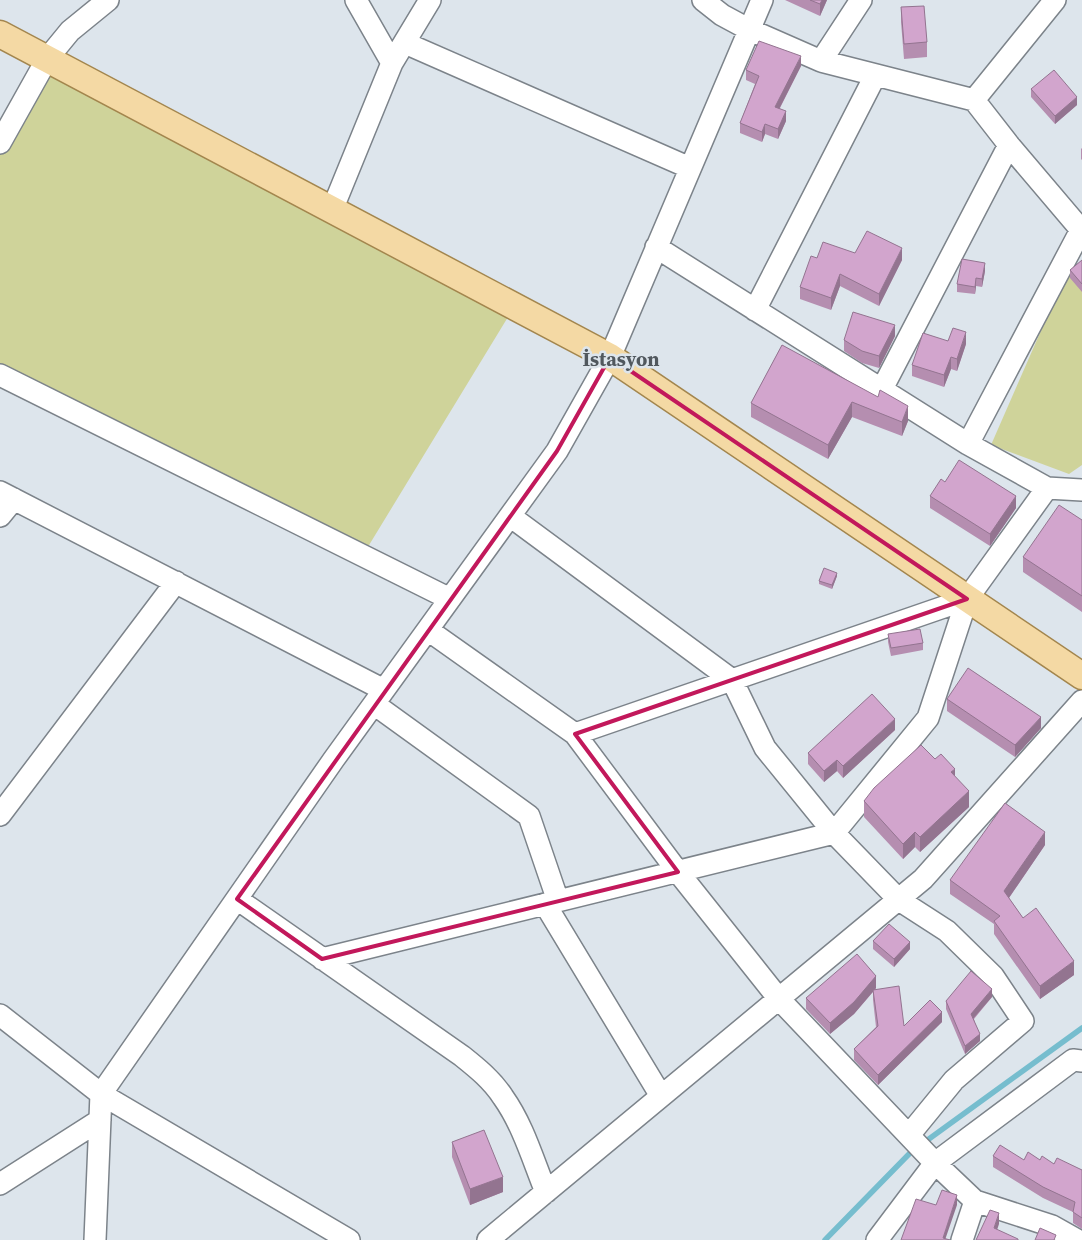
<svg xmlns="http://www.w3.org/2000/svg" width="1082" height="1240" font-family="'Source Serif 4',serif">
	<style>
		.green { fill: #cfd39a }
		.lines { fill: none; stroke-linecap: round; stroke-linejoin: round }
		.stream { stroke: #76bdce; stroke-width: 5.5 }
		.minor-casing { stroke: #7c838a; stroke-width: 24 }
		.major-casing { stroke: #a3864e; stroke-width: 29 }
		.minor { stroke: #fff; stroke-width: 21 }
		.major { stroke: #f4d9a4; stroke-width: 26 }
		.wall { fill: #b58eb0 }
		.shaded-wall { fill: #937490 }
		.building { fill: #d2a5cd; stroke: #937490 }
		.marked { fill: none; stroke: #c2185b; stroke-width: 4; stroke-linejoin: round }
		.labels { text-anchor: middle; stroke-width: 5; stroke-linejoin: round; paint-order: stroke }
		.district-label { font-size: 20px; font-weight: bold; fill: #51585e; stroke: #dde5ec }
	</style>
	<rect width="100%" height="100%" fill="#dde5ec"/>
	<path class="green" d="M 47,59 L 508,317 L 363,555 L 0,375 L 0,143 Z
		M 1082,266 L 1082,465 L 1069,474 L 991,445 L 1064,278 Z"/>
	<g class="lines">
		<path class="stream" d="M 825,1240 L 911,1152 L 1082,1028"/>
		<g class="minor-casing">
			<path id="minor" d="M 356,0 L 392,63
				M 703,0 L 722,15 L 748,29 L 821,61 L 974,100 L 1009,145 L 1082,231
				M 405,43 L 690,168
				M 821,61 L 861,0
				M 974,100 L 1055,0
				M 0,143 L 47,59 L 70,31 L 108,0
				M 332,210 L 392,63 L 430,0
				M 656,247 L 968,444 L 1047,488 L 1082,490
				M 755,310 L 875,76
				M 0,375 L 450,599
				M 882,389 L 1009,145
				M 968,444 L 1082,228
				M 0,492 L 384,690
				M 0,516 L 14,499
				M 510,516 L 732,680 L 765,748 L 834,833 L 899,900 L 947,931 L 993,976 L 1023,1021 L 954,1080 L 909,1135
				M 428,630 L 575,734 L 678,872 L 779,999 L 935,1163 L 975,1201 L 1052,1226 L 1077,1240
				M 374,704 L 529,816 L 558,901
				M 575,734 L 967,599
				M 0,815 L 176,582
				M 237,899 L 462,1056 C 477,1068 492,1080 503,1097 C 523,1125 533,1160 546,1192
				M 545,904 L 661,1096
				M 322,959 L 834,833 L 928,718 L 967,599 L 1047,488
				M 0,1015 L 101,1094 L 349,1240
				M 0,1184 L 100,1120
				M 95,1240 L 101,1094 L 334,759 L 557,451 L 610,357 L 762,0
				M 488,1240 L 923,879 L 1082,701
				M 877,1240 L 935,1163 L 1073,1060 L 1082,1061
				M 962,1240 L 975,1201"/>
		</g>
		<g class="major-casing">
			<path id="major" d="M 0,34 L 610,357 L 1082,676"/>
		</g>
		<use href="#minor" class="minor"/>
		<use href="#major" class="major"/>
	</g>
	<path class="wall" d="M 785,0 L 827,0 L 820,16 Z
		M 901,7 L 927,42 L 927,57 L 904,59 L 901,22 Z
		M 801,66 L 780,108 L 786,121 L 778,139 L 765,134 L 762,142 L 740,133 L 740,123 L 755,84 L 746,80 L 746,70 Z
		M 1031,89 L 1077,105 L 1055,124 L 1031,97 Z
		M 1082,148 L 1082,160 L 1081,159 L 1081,149 Z
		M 855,253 L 902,260 L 879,306 L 840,286 L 831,310 L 800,299 L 800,287 L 817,258 Z
		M 1082,260 L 1082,292 L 1070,278 L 1070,270 Z
		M 985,271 L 982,287 L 976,286 L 975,294 L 957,292 L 957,284 Z
		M 895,336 L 879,368 L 862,363 L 844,351 L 844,340 Z
		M 966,344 L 957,371 L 951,369 L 944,387 L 912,376 L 912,365 Z
		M 782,345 L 908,421 L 902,436 L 852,417 L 828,459 L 751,417 L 751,403 Z
		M 945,482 L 1016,508 L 990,546 L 930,508 L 930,496 Z
		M 1082,520 L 1082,612 L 1023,572 L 1023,557 Z
		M 837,576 L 832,589 L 819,584 L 819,581 Z
		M 888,634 L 923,643 L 923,650 L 891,656 L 888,642 Z
		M 947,699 L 1041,728 L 1015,757 L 947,711 Z
		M 895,730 L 843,778 L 837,771 L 824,782 L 808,764 L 808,753 Z
		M 935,759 L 955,777 L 969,807 L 920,852 L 915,847 L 903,859 L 864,817 L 864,801 Z
		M 1045,845 L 1009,898 L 1023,918 L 1074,975 L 1040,999 L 994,934 L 994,924 L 950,894 L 950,880 Z
		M 873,941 L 910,949 L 894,967 L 873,949 Z
		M 876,988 L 875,990 L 904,1026 L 942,1022 L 878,1085 L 854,1060 L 854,1049 L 876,1027 L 873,1000 L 873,992 L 854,1014 L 830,1034 L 806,1009 L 806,998 Z
		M 992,997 L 974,1019 L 980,1041 L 965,1054 L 946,1009 L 946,1001 Z
		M 452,1142 L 503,1192 L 470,1205 L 452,1157 Z
		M 993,1156 L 1024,1160 L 1040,1160 L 1054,1164 L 1082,1170 L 1082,1229 L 1073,1223 L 1073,1212 L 1043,1198 L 993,1167 Z"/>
	<path class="shaded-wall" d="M 822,0 L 827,0 L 820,16 L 820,4 Z
		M 801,56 L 801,66 L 775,117 L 775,107 Z
		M 1077,97 L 1077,105 L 1055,124 L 1055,116 Z
		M 786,111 L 786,121 L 778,139 L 778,129 Z
		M 765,124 L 765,134 L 762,142 L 762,132 Z
		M 902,248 L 902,260 L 879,306 L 879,294 Z
		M 985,263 L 985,271 L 982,287 L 982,279 Z
		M 840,274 L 840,286 L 831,310 L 831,298 Z
		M 976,278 L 976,286 L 975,294 L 975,287 Z
		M 895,325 L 895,336 L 879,368 L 879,356 Z
		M 966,332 L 966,344 L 957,371 L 957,359 Z
		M 951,357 L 951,369 L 944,387 L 944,375 Z
		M 852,402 L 852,417 L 828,459 L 828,445 Z
		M 908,406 L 908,421 L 902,436 L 902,422 Z
		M 1016,496 L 1016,508 L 990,546 L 990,534 Z
		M 837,573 L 837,576 L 832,589 L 832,585 Z
		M 1041,717 L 1041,728 L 1015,757 L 1015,745 Z
		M 895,719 L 895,730 L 843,778 L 843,766 Z
		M 837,760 L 837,771 L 824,782 L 824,771 Z
		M 955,769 L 955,784 L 951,772 Z
		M 969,791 L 969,807 L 920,852 L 920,837 Z
		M 915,832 L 915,847 L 903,859 L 903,844 Z
		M 1045,832 L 1045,845 L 1004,905 L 1004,891 Z
		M 910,942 L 910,949 L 894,967 L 894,959 Z
		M 1074,961 L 1074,975 L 1040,999 L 1040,986 Z
		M 876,976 L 876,988 L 854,1014 L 830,1034 L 830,1023 Z
		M 992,989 L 992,997 L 971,1021 L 971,1014 Z
		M 942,1012 L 942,1022 L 878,1085 L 878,1075 Z
		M 980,1034 L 980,1041 L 965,1054 L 965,1046 Z
		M 503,1177 L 503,1192 L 470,1205 L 470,1189 Z
		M 957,1195 L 957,1205 L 945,1240 L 943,1238 Z
		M 999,1213 L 999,1224 L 994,1239 L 994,1228 Z"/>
	<path class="building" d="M 810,0 L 822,0 L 820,4 Z
		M 924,6 L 927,42 L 904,44 L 901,7 Z
		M 759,41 L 801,56 L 775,107 L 786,111 L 778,129 L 765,124 L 762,132 L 740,123 L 759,76 L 746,70 Z
		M 1054,70 L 1077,97 L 1055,116 L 1031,89 Z
		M 867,231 L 902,248 L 879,294 L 840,274 L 831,298 L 800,287 L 811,256 L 817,258 L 823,242 L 855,253 Z
		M 962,259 L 985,263 L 982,279 L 976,278 L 975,287 L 957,284 Z
		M 1082,260 L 1082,284 L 1070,270 Z
		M 853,312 L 895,325 L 879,356 L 862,351 L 844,340 Z
		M 953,328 L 966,332 L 957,359 L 951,357 L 944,375 L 912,365 L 923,333 L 948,341 Z
		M 782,345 L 878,397 L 880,390 L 908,406 L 902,422 L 852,402 L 828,445 L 751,403 Z
		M 959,460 L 1016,496 L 990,534 L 930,496 L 941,479 L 945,482 Z
		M 1059,505 L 1082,520 L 1082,596 L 1023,557 Z
		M 824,568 L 837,573 L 832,585 L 819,581 Z
		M 920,629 L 923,643 L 891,648 L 888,634 Z
		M 968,668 L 1041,717 L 1015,745 L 947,699 Z
		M 872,694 L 895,719 L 843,766 L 837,760 L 824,771 L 808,753 Z
		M 921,745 L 935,759 L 941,754 L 955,769 L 951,772 L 969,791 L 920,837 L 915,832 L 903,844 L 864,801 L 874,788 Z
		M 1005,803 L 1045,832 L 1004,891 L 1023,918 L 1036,908 L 1074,961 L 1040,986 L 994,921 L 1000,916 L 950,880 Z
		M 889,924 L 910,942 L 894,959 L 873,941 Z
		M 857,954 L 876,976 L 854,1002 L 830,1023 L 806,998 Z
		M 971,971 L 992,989 L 971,1014 L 980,1034 L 965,1046 L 946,1001 Z
		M 899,986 L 904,1026 L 930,1000 L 942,1012 L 878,1075 L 854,1049 L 878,1026 L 873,990 Z
		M 484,1130 L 503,1177 L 470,1189 L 452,1142 Z
		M 1000,1145 L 1024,1160 L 1028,1152 L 1040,1160 L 1042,1156 L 1054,1164 L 1057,1158 L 1082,1170 L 1082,1218 L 1073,1212 L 1075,1202 L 1043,1187 L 993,1156 Z
		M 942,1190 L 957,1195 L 943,1238 L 950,1240 L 901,1240 L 916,1199 L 936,1205 Z
		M 990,1210 L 999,1213 L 994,1228 L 1018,1239 L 1018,1240 L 976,1240 Z
		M 1040,1228 L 1056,1235 L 1054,1240 L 1035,1240 Z"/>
	<path class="marked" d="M 610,357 L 967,599 L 575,734 L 678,872 L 322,959 L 237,899 L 557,451 Z"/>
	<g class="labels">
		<g class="district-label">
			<text x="621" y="366">İstasyon</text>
		</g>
	</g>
</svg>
